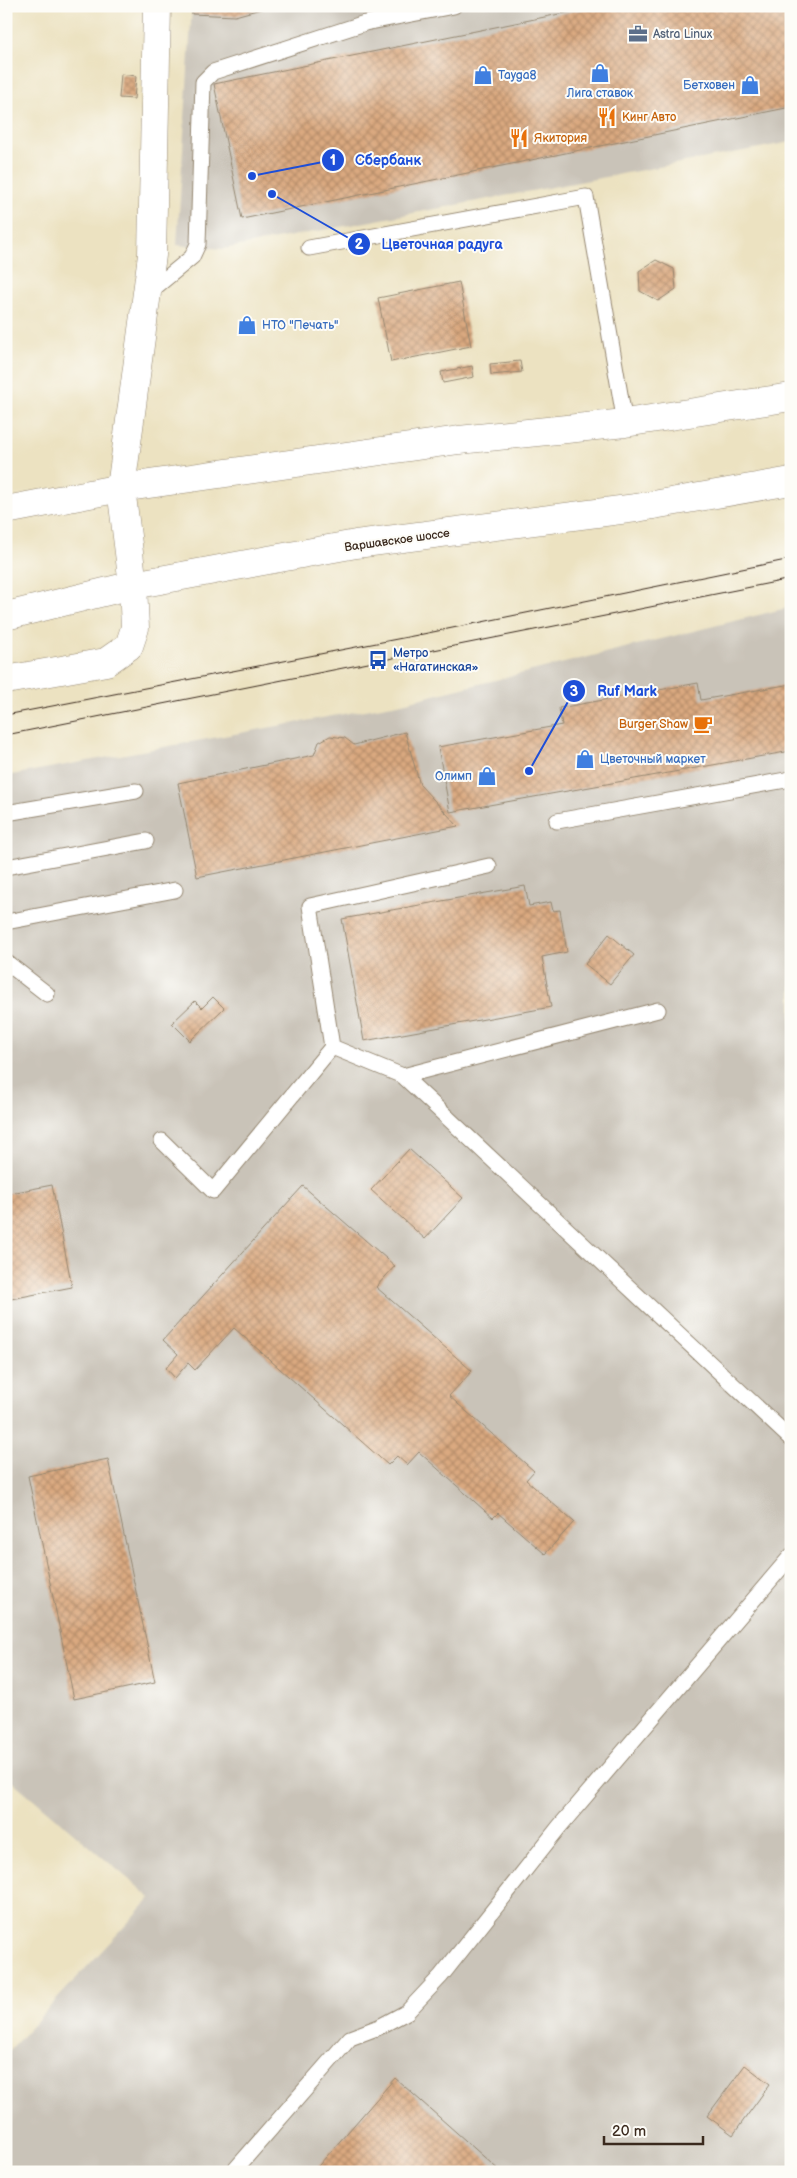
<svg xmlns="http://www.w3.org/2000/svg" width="797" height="2178" font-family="'Balsamiq Sans',sans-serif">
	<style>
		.industrial { fill: #c9c3b8 }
		.building { fill: url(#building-cross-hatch) }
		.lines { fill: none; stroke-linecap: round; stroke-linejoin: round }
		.service-casing { stroke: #948670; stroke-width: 17 }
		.minor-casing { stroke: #948670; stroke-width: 29 }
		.tertiary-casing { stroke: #948670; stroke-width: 29 }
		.primary-casing { stroke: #948670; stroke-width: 29 }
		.service { stroke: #fff; stroke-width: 15 }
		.minor { stroke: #fff; stroke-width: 28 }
		.tertiary { stroke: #fff; stroke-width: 28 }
		.primary { stroke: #fff; stroke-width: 28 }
		.tram { stroke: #3b2a1e; stroke-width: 1 }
		.labels { text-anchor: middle; stroke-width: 4; stroke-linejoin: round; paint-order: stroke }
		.service-label { font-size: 12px; fill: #4e5e75; stroke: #fdfcf7; text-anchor: start }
		.shop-label { font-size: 12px; fill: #366cbe; stroke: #fdfcf7; text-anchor: start }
		.food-label { font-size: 12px; fill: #c56008; stroke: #fdfcf7; text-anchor: start }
		.street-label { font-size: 12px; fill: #3b2a1e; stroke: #fdfcf7 }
		.transit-label { font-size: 12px; fill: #164399; stroke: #fdfcf7; text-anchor: start }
		.leader { fill: none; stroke: #1d4ed8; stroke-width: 2 }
		.callout-dot { fill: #1d4ed8; stroke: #fdfcf7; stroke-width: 2 }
		.mark-label { font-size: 15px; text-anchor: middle; font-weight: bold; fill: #fff }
		.callout-label { font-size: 14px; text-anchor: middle; font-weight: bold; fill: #1d4ed8; stroke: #fdfcf7; stroke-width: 4; stroke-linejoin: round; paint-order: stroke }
	</style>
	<defs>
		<pattern id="building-cross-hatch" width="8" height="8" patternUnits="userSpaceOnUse" patternTransform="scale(1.25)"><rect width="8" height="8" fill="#daa980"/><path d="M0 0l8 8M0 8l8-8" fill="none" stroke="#b28a68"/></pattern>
	</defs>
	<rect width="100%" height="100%" fill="#fdfcf7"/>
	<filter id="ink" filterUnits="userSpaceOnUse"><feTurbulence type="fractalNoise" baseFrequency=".02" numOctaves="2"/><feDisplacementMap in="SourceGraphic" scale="10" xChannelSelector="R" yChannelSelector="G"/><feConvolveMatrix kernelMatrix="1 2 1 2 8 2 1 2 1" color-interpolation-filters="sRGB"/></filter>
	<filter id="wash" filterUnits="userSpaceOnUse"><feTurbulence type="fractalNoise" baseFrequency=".0096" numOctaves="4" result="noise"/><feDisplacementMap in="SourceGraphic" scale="20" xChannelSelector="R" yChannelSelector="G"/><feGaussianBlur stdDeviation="1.12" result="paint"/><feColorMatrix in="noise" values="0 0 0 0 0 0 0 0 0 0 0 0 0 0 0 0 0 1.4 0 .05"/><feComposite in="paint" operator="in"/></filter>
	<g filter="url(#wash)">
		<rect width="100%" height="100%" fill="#ece2c1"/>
		<path class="industrial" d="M 192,6 L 791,6 L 791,142 L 223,249 L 177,245 Z
			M 791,607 L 791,2172 L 6,2172 L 6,2054 L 151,1898 L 6,1776 L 6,776 L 398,704 Z"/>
		<g id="blocks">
			<path class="building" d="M 192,6 L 268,6 L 268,7 L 235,16 L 192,14 Z
				M 599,6 L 791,6 L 791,107 L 242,219 L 214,84 Z
				M 121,74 L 136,76 L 134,99 L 119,98 Z
				M 656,260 L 674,269 L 676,289 L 658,301 L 640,291 L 639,271 Z
				M 459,282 L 471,346 L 391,362 L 378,298 Z
				M 520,361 L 522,372 L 491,375 L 490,364 Z
				M 472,366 L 474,377 L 443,383 L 441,372 Z
				M 698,683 L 701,700 L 791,684 L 791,751 L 450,812 L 438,747 L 562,725 L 559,708 Z
				M 405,732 L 420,785 L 458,826 L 197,877 L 178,783 L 314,755 L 319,742 L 330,736 L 345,738 L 354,745 Z
				M 525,886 L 529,906 L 551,902 L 553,911 L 560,910 L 567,952 L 542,957 L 551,1007 L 364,1041 L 342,919 Z
				M 609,934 L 634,955 L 610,984 L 585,964 Z
				M 213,997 L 224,1008 L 190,1041 L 172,1023 L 195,1001 L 202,1008 Z
				M 409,1149 L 463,1198 L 425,1239 L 371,1190 Z
				M 52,1185 L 72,1287 L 6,1300 L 6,1194 Z
				M 303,1186 L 395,1266 L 376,1287 L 472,1371 L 449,1396 L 534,1471 L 526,1480 L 574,1522 L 545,1554 L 498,1513 L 493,1518 L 419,1452 L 407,1465 L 397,1456 L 388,1465 L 234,1328 L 195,1370 L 188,1363 L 175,1378 L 166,1368 L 178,1354 L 163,1340 Z
				M 108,1459 L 155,1682 L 74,1699 L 28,1476 Z
				M 745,2065 L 770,2084 L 733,2135 L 707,2116 Z
				M 395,2078 L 501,2172 L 313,2172 Z"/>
		</g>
	</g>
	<g filter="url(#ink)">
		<use href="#blocks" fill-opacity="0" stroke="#948670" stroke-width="1"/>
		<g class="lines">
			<g class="service-casing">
				<path id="service" d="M 309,248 L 586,197 L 625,423
					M 147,294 L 192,257 L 198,244 L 203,82 L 213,72 L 365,23 L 454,6
					M 6,813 L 136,791
					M 557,821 L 791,779
					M 6,867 L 146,841
					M 6,922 L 175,890
					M 6,962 L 47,994
					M 332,1047 L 403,1076 L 791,1439
					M 403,1076 L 658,1010
					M 162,1141 L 213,1191 L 332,1047 L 310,906 L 489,866
					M 233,2172 L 350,2038 L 379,2027 L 407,2012 L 441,1976 L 559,1827 L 791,1556"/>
			</g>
			<g class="minor-casing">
				<path id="minor" d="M 121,488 L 152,255 L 157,6"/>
			</g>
			<g class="tertiary-casing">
				<path id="tertiary" d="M 6,680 L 106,662 L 129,646 L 135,628 L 133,585 L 121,488"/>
			</g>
			<g class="primary-casing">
				<path id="primary" d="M 6,510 L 121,488 L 459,440 L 625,423 L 791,397
					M 6,616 L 133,585 L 356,544 L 636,508 L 791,481"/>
			</g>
			<use href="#service" class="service"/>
			<use href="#minor" class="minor"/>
			<use href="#tertiary" class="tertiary"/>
			<use href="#primary" class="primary"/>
			<path class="tram" d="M 6,715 L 423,634 L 791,559
				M 6,735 L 791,579"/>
		</g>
	</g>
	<defs>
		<g id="office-bare" transform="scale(1.5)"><path d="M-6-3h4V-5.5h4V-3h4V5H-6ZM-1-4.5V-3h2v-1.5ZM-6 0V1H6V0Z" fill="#5c6f8a" stroke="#fdfcf7" stroke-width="2.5" paint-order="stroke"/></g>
		<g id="shop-bare" transform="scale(1.5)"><path d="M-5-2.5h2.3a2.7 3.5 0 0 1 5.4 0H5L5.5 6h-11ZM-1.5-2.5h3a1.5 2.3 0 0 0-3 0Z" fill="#3f7fe0" stroke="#fdfcf7" stroke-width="2.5" paint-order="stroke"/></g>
		<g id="restaurant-bare" transform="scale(1.5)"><path d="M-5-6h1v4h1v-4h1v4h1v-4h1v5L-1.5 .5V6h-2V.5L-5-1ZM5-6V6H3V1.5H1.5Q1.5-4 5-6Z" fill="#e8710a" stroke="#fdfcf7" stroke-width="2.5" paint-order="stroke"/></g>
		<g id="bus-bare" transform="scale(1.5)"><path d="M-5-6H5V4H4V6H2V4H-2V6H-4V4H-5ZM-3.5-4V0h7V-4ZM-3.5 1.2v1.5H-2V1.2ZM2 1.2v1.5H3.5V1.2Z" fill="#1a4fb4" stroke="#fdfcf7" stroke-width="2.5" paint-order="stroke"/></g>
		<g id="cafe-bare" transform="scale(1.5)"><path d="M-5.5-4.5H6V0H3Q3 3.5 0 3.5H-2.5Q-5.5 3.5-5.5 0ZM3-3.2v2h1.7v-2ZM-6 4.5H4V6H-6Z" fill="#e8710a" stroke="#fdfcf7" stroke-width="2.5" paint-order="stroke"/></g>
	</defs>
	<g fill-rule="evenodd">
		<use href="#office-bare" x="638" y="34"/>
		<use href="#shop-bare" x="600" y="73"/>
		<use href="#shop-bare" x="483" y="75"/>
		<use href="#shop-bare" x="750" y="85"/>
		<use href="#restaurant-bare" x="607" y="117"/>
		<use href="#restaurant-bare" x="519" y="138"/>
		<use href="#shop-bare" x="247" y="325"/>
		<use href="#bus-bare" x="378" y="660"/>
		<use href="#cafe-bare" x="703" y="724"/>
		<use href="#shop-bare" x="585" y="759"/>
		<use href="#shop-bare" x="487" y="776"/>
	</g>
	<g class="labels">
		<g class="service-label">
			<text x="653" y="38">Astra Linux</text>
		</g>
		<g class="shop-label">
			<text x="498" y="79">Tayga8</text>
			<text x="735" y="89" text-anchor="end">Бетховен</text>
			<text x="600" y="97" text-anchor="middle">Лига ставок</text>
			<text x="262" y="329">НТО "Печать"</text>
			<text x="600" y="763">Цветочный маркет</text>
			<text x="472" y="780" text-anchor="end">Олимп</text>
		</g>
		<g class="food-label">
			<text x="622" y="121">Кинг Авто</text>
			<text x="534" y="142">Якитория</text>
			<text x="688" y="728" text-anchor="end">Burger Shaw</text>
		</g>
		<g class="street-label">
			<text transform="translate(397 540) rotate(-8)" y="4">Варшавское шоссе</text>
		</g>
		<g class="transit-label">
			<text x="393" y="657">Метро<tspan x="393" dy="14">«Нагатинская»</tspan></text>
		</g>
	</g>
	<path class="leader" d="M252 176L333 160M272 194L359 244M529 771L574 691"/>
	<g class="callout-dot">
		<circle cx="252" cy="176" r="5"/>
		<circle cx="272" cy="194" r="5"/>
		<circle cx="529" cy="771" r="5"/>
		<circle cx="333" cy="160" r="12"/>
		<circle cx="359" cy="244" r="12"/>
		<circle cx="574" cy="691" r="12"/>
	</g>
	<g class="mark-label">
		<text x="333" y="165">1</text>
		<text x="359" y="249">2</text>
		<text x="574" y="696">3</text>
	</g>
	<g class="callout-label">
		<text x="388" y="165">Сбербанк</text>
		<text x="442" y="249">Цветочная радуга</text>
		<text x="627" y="696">Ruf Mark</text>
	</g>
	<rect width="797" height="2178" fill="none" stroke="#fdfcf7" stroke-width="25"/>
	<path d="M604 2136v8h99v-8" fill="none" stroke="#3b2a1e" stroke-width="2.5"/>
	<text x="612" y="2136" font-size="15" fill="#3b2a1e" stroke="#fdfcf7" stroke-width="4" paint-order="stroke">20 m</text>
</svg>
